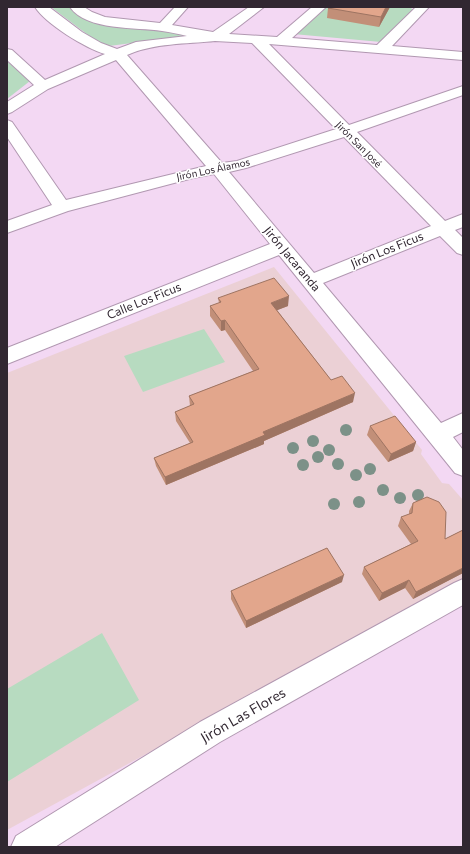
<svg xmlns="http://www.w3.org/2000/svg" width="470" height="854" font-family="Commissioner,sans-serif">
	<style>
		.education { fill: #ebd0d5 }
		.green { fill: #b7dbc0 }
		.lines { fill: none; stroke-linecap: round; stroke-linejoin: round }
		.minor-casing { stroke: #b198b1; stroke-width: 2 }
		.minor { fill: #fff; fill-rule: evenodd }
		.tree { fill: #7c9188 }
		.wall { fill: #c28f78 }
		.shaded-wall { fill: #9e7462 }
		.building { fill: #e2a68c; stroke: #9e7462 }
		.labels { text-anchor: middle; stroke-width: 3; stroke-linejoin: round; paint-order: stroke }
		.far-street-label { font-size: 10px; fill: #312731; stroke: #fff }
		.street-label { font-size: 12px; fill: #312731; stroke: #fff }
		.near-street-label { font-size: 14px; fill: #312731; stroke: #fff }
	</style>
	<rect width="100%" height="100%" fill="#f3d8f3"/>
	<path class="education" d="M 274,267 L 422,450 L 421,454 L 442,483 L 449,484 L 463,500 L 463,581 L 7,830 L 7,373 Z"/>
	<path class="green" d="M 51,7 L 73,7 L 88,18 L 194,35 L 109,46 L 100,44 Z
		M 325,7 L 409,7 L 414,10 L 381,42 L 293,34 Z
		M 7,61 L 30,81 L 7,99 Z
		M 204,329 L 225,362 L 143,392 L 124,356 Z
		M 102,633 L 139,700 L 7,782 L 7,689 Z"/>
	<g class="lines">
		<g class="minor-casing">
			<path id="minor" d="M 35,7 L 49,7 L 82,32 L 101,43 L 117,49 L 136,42 L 187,36 C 179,34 170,32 162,31 C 137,27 86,31 70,7 L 84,7 L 92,12 L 105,17 L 160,23 L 175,7 L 188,7 L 172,25 L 213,32 L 249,7 L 264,7 L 229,34 L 277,37 L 312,7 L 326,7 L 292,38 L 377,45 L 416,7 L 429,7 L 392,46 L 463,52 L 463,60 L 269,44 L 349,125 L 463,86 L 463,95 L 357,132 L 445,221 L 463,214 L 463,227 L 455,230 L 463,238 L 463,255 L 457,253 L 440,236 L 323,283 L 441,423 L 463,413 L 463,432 L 453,437 L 463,450 L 463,476 L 455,473 L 279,255 L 7,364 L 7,348 L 270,244 L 214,174 L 193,178 L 68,211 L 7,233 L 7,221 L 52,205 L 7,137 L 7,120 L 12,122 L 66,200 L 206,166 L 116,60 L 48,89 L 12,112 L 7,114 L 7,102 L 34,85 L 7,60 L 7,49 L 12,50 L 45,80 L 105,54 C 85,48 46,24 35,7 ZM 215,41 L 252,43 L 336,129 L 237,161 L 222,163 L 127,55 C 154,43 186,44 215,41 ZM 344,137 L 431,226 L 314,273 L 229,172 L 246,168 Z
				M 463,579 L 463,605 L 220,742 L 55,847 L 11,847 L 16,836 L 200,722 L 454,583 Z"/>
		</g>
		<use href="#minor" class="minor"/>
	</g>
	<g class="tree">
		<circle cx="346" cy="430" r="6"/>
		<circle cx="313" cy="441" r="6"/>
		<circle cx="293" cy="448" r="6"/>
		<circle cx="329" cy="450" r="6"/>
		<circle cx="318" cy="457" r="6"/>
		<circle cx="338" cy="464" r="6"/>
		<circle cx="303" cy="465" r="6"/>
		<circle cx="370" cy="469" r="6"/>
		<circle cx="356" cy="475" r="6"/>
		<circle cx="383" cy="490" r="6"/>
		<circle cx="418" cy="495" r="6"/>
		<circle cx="400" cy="498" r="6"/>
		<circle cx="359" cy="502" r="6"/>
		<circle cx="334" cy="504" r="6"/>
	</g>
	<path class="wall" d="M 328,7 L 390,7 L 379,27 L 327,18 L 328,8 Z
		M 218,298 L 288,306 L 277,310 L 331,380 L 353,402 L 264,441 L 264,444 L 166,485 L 156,466 L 154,458 L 190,443 L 176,421 L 175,412 L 190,406 L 189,396 L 253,371 L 225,330 L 221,331 L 210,316 L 210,306 L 219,303 Z
		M 370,426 L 416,442 L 413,451 L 388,462 L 367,435 Z
		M 413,503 L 445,539 L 463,530 L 463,573 L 413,599 L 405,588 L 379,601 L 362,574 L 364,567 L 411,544 L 398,526 L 401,517 L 409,515 L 409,511 Z
		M 342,582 L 246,628 L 231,599 L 231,591 Z"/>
	<path class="shaded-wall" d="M 386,7 L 390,7 L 379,27 L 381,17 Z
		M 289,296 L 288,306 L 270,313 L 271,303 Z
		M 225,320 L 225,330 L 221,331 L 221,321 Z
		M 355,393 L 353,402 L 264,441 L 264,444 L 166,485 L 165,477 L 263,432 Z
		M 416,442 L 413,451 L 388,462 L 391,454 Z
		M 463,568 L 463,573 L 413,599 L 416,592 Z
		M 344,575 L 342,582 L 246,628 L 246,621 Z
		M 409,580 L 405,588 L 379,601 L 382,593 Z"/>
	<path class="building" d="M 328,7 L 386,7 L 381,17 L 328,8 Z
		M 274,278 L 289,296 L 271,303 L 331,380 L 342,376 L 355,393 L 263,432 L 265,435 L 165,477 L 154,458 L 193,442 L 175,412 L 194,404 L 189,396 L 259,369 L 225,320 L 221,321 L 210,306 L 221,302 L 218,298 Z
		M 395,416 L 416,442 L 391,454 L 370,426 Z
		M 427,497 L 439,502 L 446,512 L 445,539 L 463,530 L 463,568 L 416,592 L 409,580 L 382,593 L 364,567 L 418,541 L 401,517 L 412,513 L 413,503 Z
		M 327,548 L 344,575 L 246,621 L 231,591 Z"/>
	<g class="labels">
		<g class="far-street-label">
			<text transform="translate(359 144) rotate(45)" y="4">Jirón San José</text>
			<text transform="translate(213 169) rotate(-12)" y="4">Jirón Los Álamos</text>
		</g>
		<g class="street-label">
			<text transform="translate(387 250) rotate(-22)" y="4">Jirón Los Ficus</text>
			<text transform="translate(292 259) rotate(50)" y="4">Jirón Jacaranda</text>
			<text transform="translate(144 301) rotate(-22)" y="4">Calle Los Ficus</text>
		</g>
		<g class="near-street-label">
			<text transform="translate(243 715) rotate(-30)" y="5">Jirón Las Flores</text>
		</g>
	</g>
	<rect width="470" height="854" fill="none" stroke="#312731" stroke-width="16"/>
</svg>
